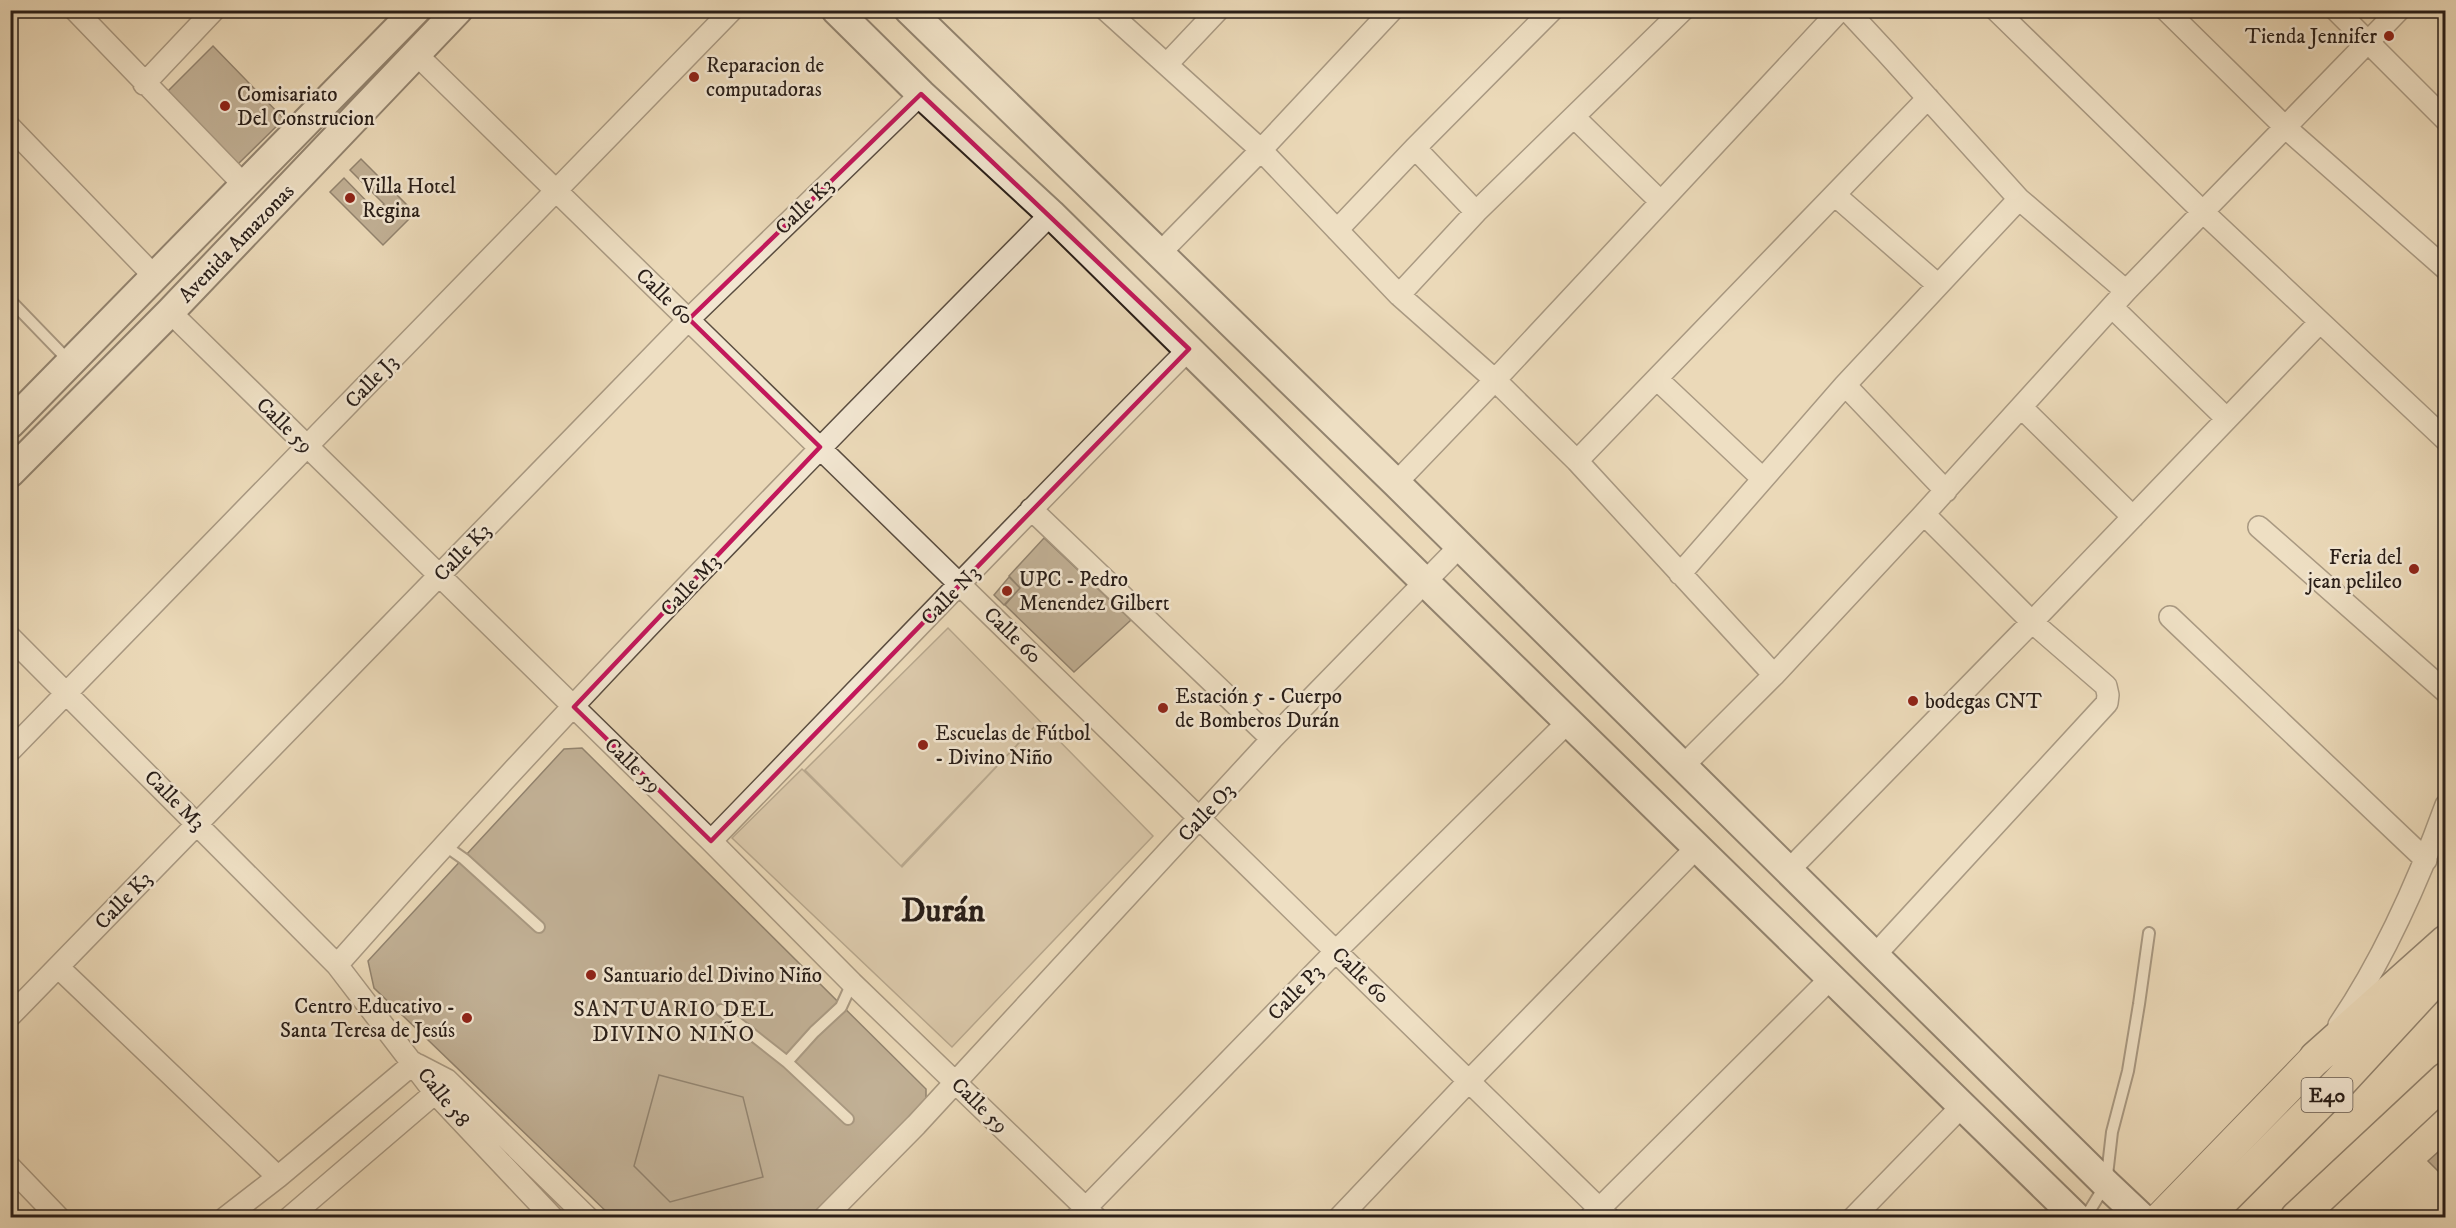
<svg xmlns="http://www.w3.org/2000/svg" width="2456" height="1228" font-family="'IM FELL DW Pica',serif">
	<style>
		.green { fill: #cab99d; stroke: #7a6c5a; stroke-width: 1.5 }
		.building { fill: #8e7f6b; stroke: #291e18; stroke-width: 1.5 }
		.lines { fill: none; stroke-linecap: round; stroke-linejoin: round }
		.lane-casing { stroke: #5a4d40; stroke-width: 14 }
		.street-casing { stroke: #5a4d40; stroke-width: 24 }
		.secondary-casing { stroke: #291e18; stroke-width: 32 }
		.primary-casing { stroke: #291e18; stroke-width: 34 }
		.highway-casing { stroke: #291e18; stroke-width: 36 }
		.lane { stroke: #f2e6d1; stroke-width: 10 }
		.street { stroke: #f2e6d1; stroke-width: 21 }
		.secondary { stroke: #f2e6d1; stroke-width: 28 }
		.primary { stroke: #ebd9b8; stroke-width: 32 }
		.highway { stroke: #ebd9b8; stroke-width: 33 }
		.marked { fill: none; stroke: #c2185b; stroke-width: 4.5; stroke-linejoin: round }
		.poi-dot { fill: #8f2418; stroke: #f2e6d1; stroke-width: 2 }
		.labels { text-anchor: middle; stroke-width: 5; stroke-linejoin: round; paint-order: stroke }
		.shield { fill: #f2e6d1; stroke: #655a50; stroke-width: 1.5 }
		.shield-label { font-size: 20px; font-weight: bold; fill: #291e18 }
		.poi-label { font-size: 21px; fill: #291e18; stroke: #f2e6d1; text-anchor: start }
		.street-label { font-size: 21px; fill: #291e18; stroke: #f2e6d1 }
		.neighbourhood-label { font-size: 22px; letter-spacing: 1.5px; fill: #291e18; stroke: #f2e6d1 }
		.town-label { font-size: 33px; font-weight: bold; fill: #291e18; stroke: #f2e6d1 }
	</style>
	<rect width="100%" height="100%" fill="#ebd9b8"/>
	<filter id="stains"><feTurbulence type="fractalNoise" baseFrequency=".00333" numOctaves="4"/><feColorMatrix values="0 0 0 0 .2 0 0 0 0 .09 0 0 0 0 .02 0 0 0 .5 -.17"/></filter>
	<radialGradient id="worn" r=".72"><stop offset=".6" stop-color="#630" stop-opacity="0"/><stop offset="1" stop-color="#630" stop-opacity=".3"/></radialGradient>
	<path class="green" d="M 948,628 L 1153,836 L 952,1047 L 732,838 L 802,769 L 902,867 L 1037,724 L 901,866 L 805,770 Z"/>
	<path class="building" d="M 213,46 L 284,119 L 236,166 L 165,94 Z
		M 361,159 L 415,213 L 383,245 L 330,192 L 344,178 L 377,212 L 384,204 L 350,170 Z
		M 1044,538 L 1131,620 L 1074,672 L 1005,605 L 1020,588 L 1009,576 Z
		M 1009,577 L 1020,588 L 1004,605 L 994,595 Z
		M 582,748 L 926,1089 L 926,1107 L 818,1218 L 613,1218 L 374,988 L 368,961 L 564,749 Z
		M 659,1075 L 743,1097 L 763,1177 L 670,1202 L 634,1166 Z
		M 2446,1145 L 2446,1179 L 2428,1161 Z"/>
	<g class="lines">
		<g class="lane-casing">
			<path id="lane" d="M 10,300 L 71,363
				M 444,845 L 464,859 L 539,927
				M 721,1010 L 787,1062 L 814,1032 L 841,1007 L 852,983
				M 787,1062 L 848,1119
				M 2085,1218 L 2106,1184 L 2112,1132 L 2128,1071 L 2139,1004 L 2149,933"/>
		</g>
		<g class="street-casing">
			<path id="street" d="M 75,10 L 244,185
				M 1106,10 L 1261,150 L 1399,295 L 1495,380 L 1577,461 L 1774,675
				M 1847,10 L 1887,53 L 2019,199 L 2126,291
				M 1996,10 L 2203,212 L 2446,440
				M 2166,10 L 2285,127 L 2446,269
				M 2336,10 L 2446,120
				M 416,54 L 1609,1218
				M 1167,64 L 1218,10
				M 144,84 L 214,10
				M 1574,117 L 1661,202
				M 10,127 L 155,277
				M 1415,148 L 1476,212 L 1683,10
				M 1836,196 L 1938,285
				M 1337,230 L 1415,148 L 1552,10
				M 1159,254 L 1261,150 L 1392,10
				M 1399,295 L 1476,212
				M 2112,307 L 2227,419
				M 170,312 L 711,841 L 852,983 L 1096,1218
				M 1658,380 L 1763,479
				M 1845,385 L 1946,491
				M 2021,407 L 2133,517
				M 1577,461 L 1928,98
				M 1396,483 L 1495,380 L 1840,10
				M 1031,509 L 1272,739
				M 2259,527 L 2446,692
				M 1680,574 L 1845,385 L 2019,199
				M 2170,617 L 2426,860
				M 10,637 L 337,965 L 435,1093 L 553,1218
				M 10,751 L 732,10
				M 1683,766 L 1774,675 L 1924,514 L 2126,291 L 2399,10
				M 711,841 C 870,677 1028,511 1189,349
				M 1788,871 L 2032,622 L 2320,322
				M 1875,955 L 2107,703 L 2108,695 L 2106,686 L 2032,622 L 1924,514
				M 337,965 C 566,706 808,459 1051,214
				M 58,967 L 278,1177
				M 10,1016 L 689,319 L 921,94
				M 2339,1025 C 2385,957 2418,882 2446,805
				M 418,1065 L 447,1080 L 588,1218
				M 10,1167 L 59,1218
				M 1077,1217 L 1336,951 L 1569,721
				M 1591,1217 L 1831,978
				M 225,1218 L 278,1177 L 414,1063
				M 289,1218 L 435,1093 L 444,1082
				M 824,1218 L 916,1125 L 1272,739 L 1460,546
				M 1339,1218 L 1469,1081 L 1698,846
				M 1853,1218 L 1962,1106"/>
		</g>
		<g class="secondary-casing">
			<path id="secondary" d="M 836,10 L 921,94 L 1051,214 L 1426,583 L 2077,1218
				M 909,10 L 1396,483 L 2106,1184 L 2142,1218
				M 10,424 L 416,10
				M 10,473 L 170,312 L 458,10"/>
		</g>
		<g class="primary-casing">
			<path id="primary" d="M 2161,1218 L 2316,1058"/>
		</g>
		<g class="highway-casing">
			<path id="highway" d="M 2316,1058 L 2446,942
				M 2204,1218 L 2337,1085 L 2446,967
				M 2297,1218 L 2446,1079"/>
		</g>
		<use href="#lane" class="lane"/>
		<use href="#street" class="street"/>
		<use href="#secondary" class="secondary"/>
		<use href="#primary" class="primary"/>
		<use href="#highway" class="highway"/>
	</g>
	<path d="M0 0H2456V1228H0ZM 921,94 L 1189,349 L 711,841 L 574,707 L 820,447 L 689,319 Z" fill="#ebd9b8" fill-opacity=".55" fill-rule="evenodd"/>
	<path class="marked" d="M 921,94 L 1189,349 L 711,841 L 574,707 L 820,447 L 689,319 Z"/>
	<g class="poi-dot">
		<circle cx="2389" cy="36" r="6"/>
		<circle cx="694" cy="77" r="6"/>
		<circle cx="225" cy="106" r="6"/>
		<circle cx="350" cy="198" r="6"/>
		<circle cx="2414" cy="569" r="6"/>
		<circle cx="1007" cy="591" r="6"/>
		<circle cx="1913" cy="701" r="6"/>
		<circle cx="1163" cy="708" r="6"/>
		<circle cx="923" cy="745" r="6"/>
		<circle cx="591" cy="975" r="6"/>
		<circle cx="467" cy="1018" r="6"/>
	</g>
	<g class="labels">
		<rect class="shield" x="2301.5" y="1078" width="51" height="34" rx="4.5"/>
		<g class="shield-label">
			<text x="2327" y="1102">E40</text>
		</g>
		<g class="poi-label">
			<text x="2377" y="43" text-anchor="end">Tienda Jennifer</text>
			<text x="706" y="72">Reparacion de<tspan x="706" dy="24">computadoras</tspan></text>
			<text x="237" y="101">Comisariato<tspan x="237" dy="24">Del Construcion</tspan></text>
			<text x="362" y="193">Villa Hotel<tspan x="362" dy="24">Regina</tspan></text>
			<text x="2402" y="564" text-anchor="end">Feria del<tspan x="2402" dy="24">jean pelileo</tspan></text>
			<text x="1019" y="586">UPC - Pedro<tspan x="1019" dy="24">Menendez Gilbert</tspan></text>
			<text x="1175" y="703">Estación 5 - Cuerpo<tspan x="1175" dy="24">de Bomberos Durán</tspan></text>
			<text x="1925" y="708">bodegas CNT</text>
			<text x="935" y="740">Escuelas de Fútbol<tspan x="935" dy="24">- Divino Niño</tspan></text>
			<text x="603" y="982">Santuario del Divino Niño</text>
			<text x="455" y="1013" text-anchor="end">Centro Educativo -<tspan x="455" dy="24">Santa Teresa de Jesús</tspan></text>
		</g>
		<g class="street-label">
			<text transform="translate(804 206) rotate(-44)" y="7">Calle K3</text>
			<text transform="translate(236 243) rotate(-46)" y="7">Avenida Amazonas</text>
			<text transform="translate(665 296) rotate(44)" y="7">Calle 60</text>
			<text transform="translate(371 381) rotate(-46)" y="7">Calle J3</text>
			<text transform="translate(285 425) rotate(44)" y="7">Calle 59</text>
			<text transform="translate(462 552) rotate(-46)" y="7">Calle K3</text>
			<text transform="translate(690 585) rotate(-47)" y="7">Calle M3</text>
			<text transform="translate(950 595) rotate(-46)" y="7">Calle N3</text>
			<text transform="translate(1013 635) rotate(44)" y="7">Calle 60</text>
			<text transform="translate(633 765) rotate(44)" y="7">Calle 59</text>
			<text transform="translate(175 800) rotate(45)" y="7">Calle M3</text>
			<text transform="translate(1206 812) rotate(-47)" y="7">Calle O3</text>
			<text transform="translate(123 900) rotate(-46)" y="7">Calle K3</text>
			<text transform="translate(1361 975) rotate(44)" y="7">Calle 60</text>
			<text transform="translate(1295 992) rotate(-46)" y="7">Calle P3</text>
			<text transform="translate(444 1097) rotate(51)" y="7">Calle 58</text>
			<text transform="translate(980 1105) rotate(44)" y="7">Calle 59</text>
		</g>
		<g class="neighbourhood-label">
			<text x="674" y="1016">SANTUARIO DEL<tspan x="674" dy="25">DIVINO NIÑO</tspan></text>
		</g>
		<g class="town-label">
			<text x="943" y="921">Durán</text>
		</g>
	</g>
	<rect width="2456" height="1228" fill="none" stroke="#ebd9b8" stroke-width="36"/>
	<rect x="12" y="12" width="2432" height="1204" fill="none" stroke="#291e18" stroke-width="3"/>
	<rect x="18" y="18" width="2420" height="1192" fill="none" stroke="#291e18" stroke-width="1.5"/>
	<rect width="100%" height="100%" filter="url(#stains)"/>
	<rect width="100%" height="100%" fill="url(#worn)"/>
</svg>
